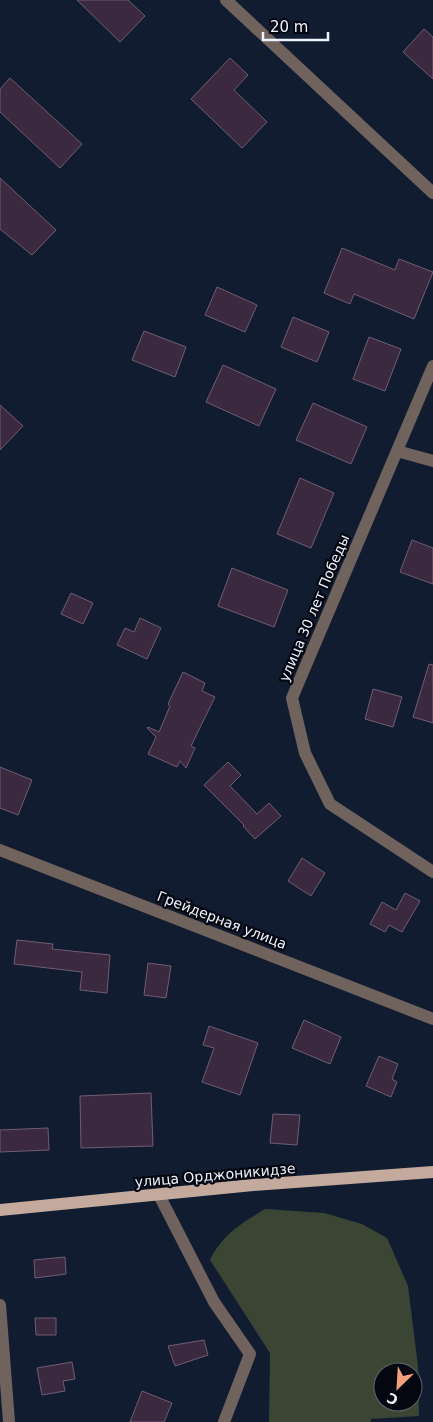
<svg xmlns="http://www.w3.org/2000/svg" width="433" height="1422" font-family="'DejaVu Sans',sans-serif">
	<style>
		.green { fill: #3a4633; fill-rule: evenodd }
		.building { fill: #3b293f; stroke: #705d74 }
		.lines { fill: none; stroke-linecap: round; stroke-linejoin: round }
		.minor { stroke: #70625c; stroke-width: 12 }
		.major { stroke: #c4a99d; stroke-width: 12 }
		.labels { text-anchor: middle; stroke-width: 4.5; stroke-linejoin: round; paint-order: stroke }
		.street-label { font-size: 14px; fill: #edf3ff; stroke: #040710 }
	</style>
	<rect width="100%" height="100%" fill="#121c31"/>
	<path class="green" d="M 265,1209 L 324,1213 L 362,1224 L 387,1238 L 408,1286 L 418,1366 L 419,1416 L 371,1419 L 371,1422 L 269,1422 L 270,1353 L 210,1260 C 223,1234 241,1224 265,1209 ZM 383,1372 L 413,1372 L 413,1402 L 383,1402 Z"/>
	<path class="building" d="M 77,0 L 128,0 L 145,16 L 120,42 Z
		M 424,29 L 433,37 L 433,79 L 403,52 Z
		M 230,58 L 248,75 L 234,90 L 267,122 L 242,148 L 191,99 Z
		M 10,78 L 82,144 L 60,168 L 0,112 L 0,89 Z
		M 0,178 L 56,230 L 32,255 L 0,229 Z
		M 342,248 L 395,270 L 399,259 L 433,272 L 414,319 L 354,294 L 350,304 L 324,293 Z
		M 217,287 L 257,305 L 245,332 L 205,315 Z
		M 293,317 L 329,332 L 317,362 L 281,347 Z
		M 144,331 L 186,347 L 175,377 L 132,360 Z
		M 369,337 L 401,349 L 385,391 L 353,379 Z
		M 223,365 L 276,389 L 259,426 L 206,402 Z
		M 313,403 L 367,427 L 351,464 L 296,440 Z
		M 0,405 L 23,426 L 0,450 Z
		M 300,478 L 334,493 L 311,548 L 277,534 Z
		M 412,540 L 433,548 L 433,584 L 400,572 Z
		M 232,568 L 288,590 L 274,627 L 218,606 Z
		M 71,593 L 93,603 L 83,624 L 61,614 Z
		M 140,618 L 161,628 L 147,659 L 117,645 L 125,628 L 134,632 Z
		M 429,664 L 433,665 L 433,723 L 413,717 Z
		M 183,672 L 205,683 L 202,691 L 215,697 L 191,746 L 195,748 L 186,768 L 180,761 L 177,767 L 148,754 L 156,737 L 147,728 L 148,727 L 159,732 L 170,706 L 168,704 Z
		M 373,689 L 402,697 L 393,727 L 365,719 Z
		M 228,762 L 241,775 L 230,786 L 257,814 L 269,803 L 281,816 L 255,839 L 243,826 L 244,825 L 204,785 Z
		M 0,767 L 32,780 L 18,815 L 0,808 Z
		M 302,858 L 325,873 L 311,896 L 288,881 Z
		M 405,893 L 420,901 L 402,932 L 389,925 L 385,932 L 370,924 L 382,902 L 396,910 Z
		M 17,940 L 53,944 L 52,949 L 110,955 L 107,993 L 80,990 L 82,972 L 14,964 Z
		M 148,963 L 171,966 L 166,998 L 144,995 Z
		M 304,1020 L 341,1037 L 330,1064 L 292,1048 Z
		M 209,1026 L 258,1043 L 240,1095 L 202,1082 L 214,1048 L 203,1045 Z
		M 379,1056 L 398,1064 L 392,1079 L 397,1082 L 391,1097 L 366,1086 Z
		M 151,1093 L 153,1146 L 81,1148 L 80,1096 Z
		M 273,1114 L 300,1115 L 297,1145 L 270,1143 Z
		M 48,1128 L 49,1150 L 0,1152 L 0,1130 Z
		M 65,1257 L 66,1274 L 35,1278 L 34,1260 Z
		M 35,1318 L 56,1318 L 56,1335 L 36,1335 Z
		M 204,1340 L 208,1355 L 175,1366 L 168,1346 Z
		M 72,1362 L 75,1379 L 63,1381 L 65,1391 L 42,1395 L 37,1368 Z
		M 142,1391 L 172,1403 L 164,1422 L 130,1422 Z"/>
	<g class="lines">
		<path class="minor" d="M 226,0 L 433,193
			M 433,366 L 292,698 L 305,753 L 330,804 L 433,872
			M 397,451 L 433,461
			M 0,850 L 433,1019
			M 159,1195 L 214,1302 L 250,1354 L 224,1422
			M 0,1305 L 9,1422"/>
		<path class="major" d="M 0,1210 L 253,1185 L 433,1172"/>
	</g>
	<g class="labels">
		<g class="street-label">
			<text transform="translate(314 608) rotate(-67)" y="5">улица 30 лет Победы</text>
			<text transform="translate(222 920) rotate(21)" y="5">Грейдерная улица</text>
			<text transform="translate(215 1175) rotate(-5)" y="5">улица Орджоникидзе</text>
		</g>
	</g>
	<g transform="translate(398 1387) rotate(205)"><circle r="24" fill="#040710" stroke="#616570"/>
	<path d="M0-4L9 19L0 12L-9 19Z" fill="#f2a17e"/>
	<text y="-8" font-size="14" font-weight="bold" text-anchor="middle" fill="#edf3ff">С</text>
	</g>
	<path d="M263 32v8h65v-8" fill="none" stroke="#edf3ff" stroke-width="2.5"/>
	<text x="270" y="32" font-size="15" fill="#edf3ff" stroke="#040710" stroke-width="4" paint-order="stroke">20 m</text>
</svg>
